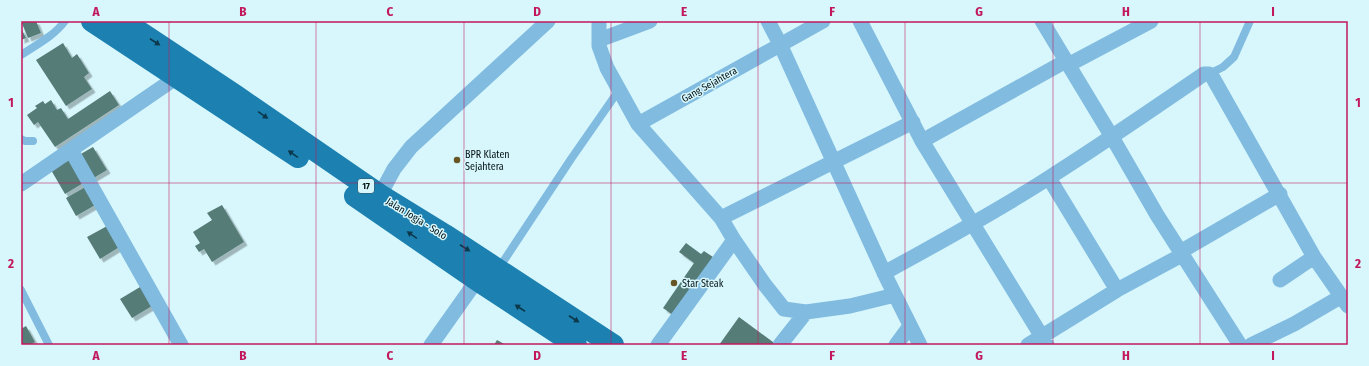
<svg xmlns="http://www.w3.org/2000/svg" width="1369" height="366" font-family="'Fira Sans Condensed',sans-serif">
	<style>
		.building { fill: #577c77; filter: url(#shadow) }
		.lines { fill: none; stroke-linecap: round; stroke-linejoin: round }
		.service { stroke: #81bbdf; stroke-width: 8 }
		.minor { stroke: #81bbdf; stroke-width: 15 }
		.trunk { stroke: #1c80b0; stroke-width: 22 }
		.oneway { fill: #0c384b }
		.grid { fill: none; stroke: #c2185b; stroke-width: 1; stroke-opacity: 0.55 }
		.poi-dot { fill: #685524; stroke: #d7f7fd; stroke-width: 1.5 }
		.labels { text-anchor: middle; stroke-width: 3; stroke-linejoin: round; paint-order: stroke }
		.shield { fill: #d7f7fd; stroke: #43575b; stroke-width: 1 }
		.shield-label { font-size: 9px; font-weight: bold; fill: #041215 }
		.street-label { font-size: 10px; fill: #041215; stroke: #d7f7fd }
		.poi-label { font-size: 10px; fill: #041215; stroke: #d7f7fd; text-anchor: start }
		.neatline { fill: none; stroke: #c2185b; stroke-width: 1.5 }
		.grid-label { font-size: 13px; text-anchor: middle; font-weight: bold; fill: #c2185b }
	</style>
	<defs>
		<filter id="shadow"><feDropShadow dx="3.5" dy="3.5" stdDeviation="0" flood-color="#0004"/></filter>
	</defs>
	<rect width="100%" height="100%" fill="#d7f7fd"/>
	<path class="building" d="M 21,21 L 36,21 L 41,33 L 28,38 Z
		M 21,28 L 26,38 L 21,40 Z
		M 63,43 L 72,58 L 77,54 L 89,73 L 84,77 L 92,89 L 66,106 L 36,60 Z
		M 110,91 L 119,105 L 55,147 L 38,122 L 34,125 L 27,115 L 37,108 L 35,106 L 43,101 L 45,104 L 51,100 L 57,110 L 61,108 L 68,119 Z
		M 93,147 L 107,170 L 92,179 L 79,155 Z
		M 71,159 L 85,182 L 65,194 L 51,170 Z
		M 87,186 L 97,204 L 76,216 L 66,198 Z
		M 222,205 L 244,242 L 212,262 L 204,249 L 199,252 L 195,246 L 200,243 L 193,232 L 212,220 L 207,213 Z
		M 109,225 L 121,246 L 100,259 L 87,237 Z
		M 686,243 L 701,254 L 704,251 L 713,257 L 673,315 L 663,308 L 694,263 L 679,252 Z
		M 145,284 L 157,303 L 132,318 L 120,299 Z
		M 739,317 L 777,345 L 719,345 Z
		M 26,326 L 35,342 L 30,345 L 21,345 L 21,329 Z
		M 497,340 L 506,345 L 494,345 Z"/>
	<g class="lines">
		<path class="service" d="M 21,55 C 36,45 54,36 65,21
			M 1209,74 L 1223,67 L 1234,57 L 1250,21
			M 21,139 L 25,141 L 33,141
			M 499,268 L 571,159 L 619,90
			M 21,290 L 49,345"/>
		<path class="minor" d="M 599,21 L 599,46 L 607,68 L 638,124 L 721,218 L 734,240 L 765,285 L 784,309 L 806,312 L 850,306 L 895,295
			M 768,21 L 780,44 L 886,277 L 920,345
			M 860,21 L 922,141 L 1047,345
			M 1042,21 L 1112,137 L 1157,215 L 1240,345
			M 599,40 L 650,21
			M 1068,65 L 1151,21
			M 638,124 L 823,21
			M 922,141 L 1066,61
			M 71,150 L 181,345
			M 1049,178 L 1117,290
			M 21,184 L 177,77
			M 380,195 L 394,169 L 411,147 L 548,21
			M 721,218 L 913,122
			M 1180,252 L 1280,194
			M 884,273 C 940,242 996,212 1050,177 C 1102,144 1153,109 1204,74 L 1209,74 L 1213,78 L 1314,257 L 1348,306
			M 1280,280 L 1314,257
			M 431,345 L 477,280
			M 658,345 L 734,240
			M 780,345 L 806,312
			M 896,345 L 910,326
			M 1028,345 L 1117,290 L 1182,255
			M 1251,345 L 1294,324 L 1342,296"/>
		<path class="trunk" d="M 92,21 L 298,157
			M 123,21 L 236,96 L 380,195 L 445,235 L 613,345
			M 355,196 L 477,280 L 576,345"/>
	</g>
	<defs><path id="oneway-solid" d="M-6-.8H1V-3.2L6.5 0L1 3.2V.8H-6Z"/></defs>
	<g class="oneway">
		<use href="#oneway-solid" transform="translate(155 42) rotate(33)"/>
		<use href="#oneway-solid" transform="translate(263 115) rotate(35)"/>
		<use href="#oneway-solid" transform="translate(293 154) rotate(-145)"/>
		<use href="#oneway-solid" transform="translate(412 235) rotate(-145)"/>
		<use href="#oneway-solid" transform="translate(465 248) rotate(33)"/>
		<use href="#oneway-solid" transform="translate(520 308) rotate(-147)"/>
		<use href="#oneway-solid" transform="translate(574 319) rotate(33)"/>
	</g>
	<path class="grid" d="M 169,21 L 169,345M 316,21 L 316,345M 464,21 L 464,345M 611,21 L 611,345M 758,21 L 758,345M 905,21 L 905,345M 1053,21 L 1053,345M 1200,21 L 1200,345M 21,183 L 1348,183"/>
	<g class="poi-dot">
		<circle cx="457" cy="160" r="4"/>
		<circle cx="674" cy="283" r="4"/>
	</g>
	<g class="labels">
		<rect class="shield" x="358" y="179" width="16" height="14" rx="3"/>
		<g class="shield-label">
			<text x="366" y="189">17</text>
		</g>
		<g class="street-label">
			<text transform="translate(709 84) rotate(-29)" y="4">Gang Sejahtera</text>
			<text transform="translate(417 218) rotate(32)" y="4">Jalan Jogja - Solo</text>
		</g>
		<g class="poi-label">
			<text x="465" y="158">BPR Klaten<tspan x="465" dy="12">Sejahtera</tspan></text>
			<text x="682" y="287">Star Steak</text>
		</g>
	</g>
	<rect width="1369" height="366" fill="none" stroke="#d7f7fd" stroke-width="44"/>
	<rect x="22" y="22" width="1325" height="322" class="neatline"/>
	<g class="grid-label">
		<text x="96" y="16">A</text>
		<text x="243" y="16">B</text>
		<text x="390" y="16">C</text>
		<text x="537" y="16">D</text>
		<text x="684" y="16">E</text>
		<text x="832" y="16">F</text>
		<text x="979" y="16">G</text>
		<text x="1126" y="16">H</text>
		<text x="1273" y="16">I</text>
		<text x="11" y="107">1</text>
		<text x="1358" y="107">1</text>
		<text x="11" y="268">2</text>
		<text x="1358" y="268">2</text>
		<text x="96" y="360">A</text>
		<text x="243" y="360">B</text>
		<text x="390" y="360">C</text>
		<text x="537" y="360">D</text>
		<text x="684" y="360">E</text>
		<text x="832" y="360">F</text>
		<text x="979" y="360">G</text>
		<text x="1126" y="360">H</text>
		<text x="1273" y="360">I</text>
	</g>
</svg>
